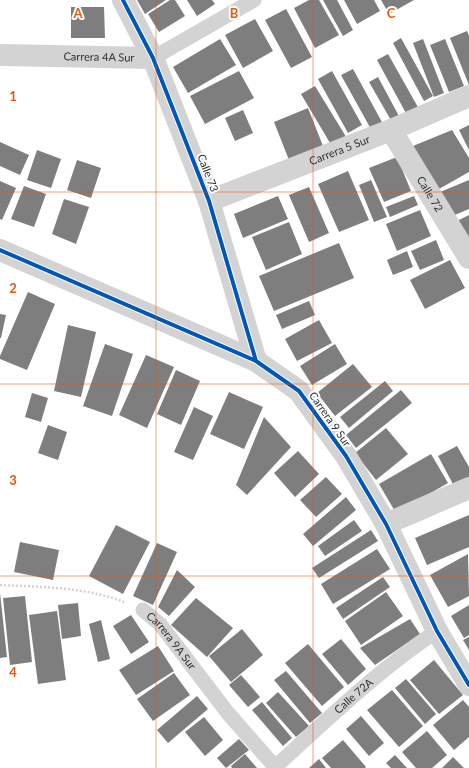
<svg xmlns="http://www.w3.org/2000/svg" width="469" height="768" font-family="Lato,sans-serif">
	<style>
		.building { fill: #7e7e7e }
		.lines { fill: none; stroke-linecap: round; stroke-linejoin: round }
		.path { stroke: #d3d3d3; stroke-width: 2.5; stroke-dasharray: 2 2; stroke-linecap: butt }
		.service { stroke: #d3d3d3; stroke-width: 15 }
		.minor { stroke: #d3d3d3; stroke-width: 22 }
		.cycleway-casing { stroke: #fff; stroke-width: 6 }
		.cycleway { stroke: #0057b8; stroke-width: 4 }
		.grid { fill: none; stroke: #e8590c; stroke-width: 1; stroke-opacity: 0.55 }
		.labels { text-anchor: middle; stroke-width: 4; stroke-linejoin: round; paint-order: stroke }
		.street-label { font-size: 11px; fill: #2e2e2e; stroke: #fff }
		.grid-label { font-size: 13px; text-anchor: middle; font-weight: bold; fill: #e8590c; stroke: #fff; stroke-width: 4; stroke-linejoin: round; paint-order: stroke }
	</style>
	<rect width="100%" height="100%" fill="#fff"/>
	<path class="building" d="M 137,0 L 166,0 L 145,14 Z
		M 170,0 L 175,0 L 185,16 L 159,32 L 148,14 Z
		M 187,0 L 212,0 L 215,4 L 197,16 Z
		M 309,0 L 319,0 L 339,35 L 315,48 L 294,8 Z
		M 323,0 L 337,0 L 353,30 L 343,36 Z
		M 344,0 L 374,0 L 380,11 L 357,24 Z
		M 381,0 L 414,0 L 389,14 Z
		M 71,7 L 104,7 L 105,38 L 71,38 Z
		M 286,9 L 312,57 L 291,68 L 265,20 Z
		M 255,19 L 273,51 L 243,68 L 225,35 Z
		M 467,31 L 469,36 L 469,85 L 450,38 Z
		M 401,38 L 433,96 L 424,101 L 393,43 Z
		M 220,39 L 236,65 L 188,93 L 173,67 Z
		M 423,39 L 444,93 L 434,97 L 413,43 Z
		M 445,39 L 464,86 L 449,92 L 430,45 Z
		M 388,54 L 419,109 L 407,115 L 377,60 Z
		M 353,69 L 383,124 L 372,131 L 341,75 Z
		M 239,71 L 254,98 L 205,124 L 190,96 Z
		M 332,71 L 362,125 L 348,133 L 318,79 Z
		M 378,77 L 400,118 L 392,122 L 369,82 Z
		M 315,86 L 348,140 L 333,148 L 301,94 Z
		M 308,108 L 325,151 L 291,165 L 274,122 Z
		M 243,110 L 253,133 L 235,141 L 225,118 Z
		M 469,125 L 469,150 L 459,130 Z
		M 452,130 L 469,158 L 469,172 L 439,189 L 413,146 Z
		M 0,142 L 29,155 L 20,175 L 0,166 Z
		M 37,150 L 61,159 L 51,188 L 27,180 Z
		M 397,157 L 411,191 L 384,202 L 369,168 Z
		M 77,160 L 101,168 L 91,198 L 67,190 Z
		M 348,171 L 369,220 L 339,232 L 318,184 Z
		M 371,180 L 387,217 L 374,222 L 359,185 Z
		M 469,180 L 469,209 L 450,217 L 440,192 Z
		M 0,181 L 16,188 L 2,220 L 0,219 Z
		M 24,186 L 46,194 L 34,227 L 11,219 Z
		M 309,187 L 329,233 L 309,242 L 289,195 Z
		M 278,196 L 288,219 L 243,238 L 234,214 Z
		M 414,196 L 418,205 L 390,217 L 386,207 Z
		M 64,199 L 89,207 L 76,244 L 52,234 Z
		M 420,210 L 431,236 L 397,251 L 386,224 Z
		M 469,215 L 469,244 L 453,223 Z
		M 289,222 L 302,254 L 266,270 L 252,237 Z
		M 436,240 L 444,260 L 420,270 L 411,251 Z
		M 339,243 L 354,278 L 274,311 L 259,276 Z
		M 407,251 L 413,267 L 393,275 L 387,260 Z
		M 450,260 L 465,288 L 425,309 L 410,280 Z
		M 28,292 L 55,304 L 27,370 L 0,359 L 0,356 Z
		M 309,301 L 315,315 L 282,329 L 276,315 Z
		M 0,314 L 6,315 L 1,338 L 0,338 Z
		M 319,320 L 332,343 L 297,361 L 285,339 Z
		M 68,325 L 96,332 L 81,397 L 54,391 Z
		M 105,344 L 133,354 L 112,416 L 83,406 Z
		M 335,344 L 347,364 L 312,385 L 300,366 Z
		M 146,355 L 174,367 L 147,428 L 119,415 Z
		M 353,364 L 372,387 L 335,416 L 317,393 Z
		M 176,370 L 200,381 L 181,425 L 157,414 Z
		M 385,381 L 393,391 L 349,428 L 340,417 Z
		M 401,390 L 412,403 L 356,448 L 346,435 Z
		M 229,392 L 263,407 L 244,449 L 210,434 Z
		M 32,393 L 48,398 L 41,422 L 25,417 Z
		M 194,407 L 213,416 L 193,460 L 174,452 Z
		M 264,417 L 291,447 L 247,495 L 236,485 Z
		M 48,425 L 67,432 L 58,460 L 38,453 Z
		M 386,428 L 408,454 L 376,480 L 355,453 Z
		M 457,446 L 469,467 L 469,478 L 454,486 L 438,456 Z
		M 298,451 L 319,474 L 295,497 L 274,473 Z
		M 431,454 L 448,483 L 396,513 L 379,484 Z
		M 326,477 L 342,494 L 316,517 L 300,500 Z
		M 346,497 L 356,510 L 313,546 L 303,534 Z
		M 469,515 L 469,547 L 427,565 L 415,538 Z
		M 354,520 L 362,531 L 325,556 L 318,546 Z
		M 116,525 L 150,542 L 123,594 L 89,576 Z
		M 371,530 L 378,541 L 319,578 L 312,568 Z
		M 20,542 L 59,550 L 53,580 L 14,572 Z
		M 157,543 L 177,552 L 153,605 L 133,596 Z
		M 377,549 L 390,569 L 333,604 L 321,584 Z
		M 468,554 L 469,596 L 448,607 L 430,575 Z
		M 177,570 L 195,587 L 169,616 L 158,607 Z
		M 383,577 L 390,587 L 343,619 L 336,608 Z
		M 386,592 L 403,616 L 361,645 L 345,621 Z
		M 0,593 L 7,657 L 0,658 Z
		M 25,596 L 32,662 L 10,665 L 3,598 Z
		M 196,598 L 233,628 L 207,657 L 171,625 Z
		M 78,603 L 81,636 L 62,639 L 58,605 Z
		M 469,605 L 469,635 L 464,638 L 451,616 Z
		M 57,611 L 66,680 L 38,684 L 29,615 Z
		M 131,615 L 149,642 L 131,654 L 113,626 Z
		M 410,619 L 420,634 L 375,665 L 360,648 Z
		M 101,620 L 110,659 L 98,662 L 89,624 Z
		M 242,629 L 263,655 L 231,682 L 209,656 Z
		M 469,637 L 469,650 L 463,640 Z
		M 341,639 L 366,669 L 348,685 L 322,654 Z
		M 308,644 L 344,687 L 322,706 L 285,663 Z
		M 158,646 L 174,671 L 136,695 L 119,670 Z
		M 434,660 L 463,695 L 439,714 L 410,680 Z
		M 286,671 L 322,713 L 310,723 L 274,680 Z
		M 174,673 L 190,695 L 153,721 L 137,699 Z
		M 241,675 L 260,697 L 248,707 L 229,685 Z
		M 406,679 L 436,714 L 425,724 L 395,688 Z
		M 392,690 L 423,726 L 399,747 L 367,710 Z
		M 278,692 L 309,726 L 296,737 L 266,703 Z
		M 197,696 L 208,709 L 168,743 L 157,730 Z
		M 463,700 L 469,707 L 469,737 L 454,750 L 433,725 Z
		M 262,702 L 292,738 L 283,746 L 252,710 Z
		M 361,716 L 384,743 L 369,756 L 346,729 Z
		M 204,717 L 223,740 L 205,756 L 185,732 Z
		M 427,731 L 447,755 L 432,768 L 416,768 L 402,752 Z
		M 239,739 L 249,750 L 226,768 L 217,758 Z
		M 343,740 L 366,767 L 365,768 L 331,768 L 322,758 Z
		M 245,754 L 257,768 L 232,768 L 231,766 Z
		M 395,755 L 407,768 L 391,768 L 386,763 Z
		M 453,757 L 464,768 L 442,768 Z
		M 319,759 L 326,768 L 309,768 Z"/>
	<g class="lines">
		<path class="path" d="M 0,585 C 41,587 86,587 124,602"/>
		<g class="service">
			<path d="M 153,58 L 254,0"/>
			<path id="s1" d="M 143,610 L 160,624 L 227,712 L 276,768"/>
			<path id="s2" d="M 275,767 C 327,720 378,670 437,631"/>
		</g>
		<g class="minor">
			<path d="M 123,0 L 153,58 L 209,201 L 256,361"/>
			<path id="s3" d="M 0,55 L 153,58"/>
			<path id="s4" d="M 391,130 L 469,258"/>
			<path id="s5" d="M 209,201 L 391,130 L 469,96"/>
			<path d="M 0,250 L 256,361 L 299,391 L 346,456 L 386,524 L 437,631 L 469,685"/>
			<path d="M 386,524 L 469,488"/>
		</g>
		<g class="cycleway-casing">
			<path id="cycleway" d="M 123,0 L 153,58 L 209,201 L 256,361
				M 0,250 L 256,361 L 299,391 L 346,456 L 386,524 L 437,631 L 469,685"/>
		</g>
		<use href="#cycleway" class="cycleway"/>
	</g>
	<path class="grid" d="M 156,0 L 156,768M 313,0 L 313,768M 0,192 L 469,192M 0,384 L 469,384M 0,576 L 469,576"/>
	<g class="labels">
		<g class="street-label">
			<text dy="4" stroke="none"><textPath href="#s3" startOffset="99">Carrera 4A Sur</textPath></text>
			<text dy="4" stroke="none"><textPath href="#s5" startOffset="140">Carrera 5 Sur</textPath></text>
			<text transform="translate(208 173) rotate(69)" y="4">Calle 73</text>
			<text dy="4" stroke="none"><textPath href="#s4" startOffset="75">Calle 72</textPath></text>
			<text transform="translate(330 419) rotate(55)" y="4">Carrera 9 Sur</text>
			<text dy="4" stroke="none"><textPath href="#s1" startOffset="42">Carrera 9A Sur</textPath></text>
			<text dy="4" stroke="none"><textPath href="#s2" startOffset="106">Calle 72A</textPath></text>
		</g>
	</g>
	<g class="grid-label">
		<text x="78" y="18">A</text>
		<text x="234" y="18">B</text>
		<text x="391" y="18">C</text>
		<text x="13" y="101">1</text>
		<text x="13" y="293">2</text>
		<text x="13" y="485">3</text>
		<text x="13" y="677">4</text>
	</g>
</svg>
